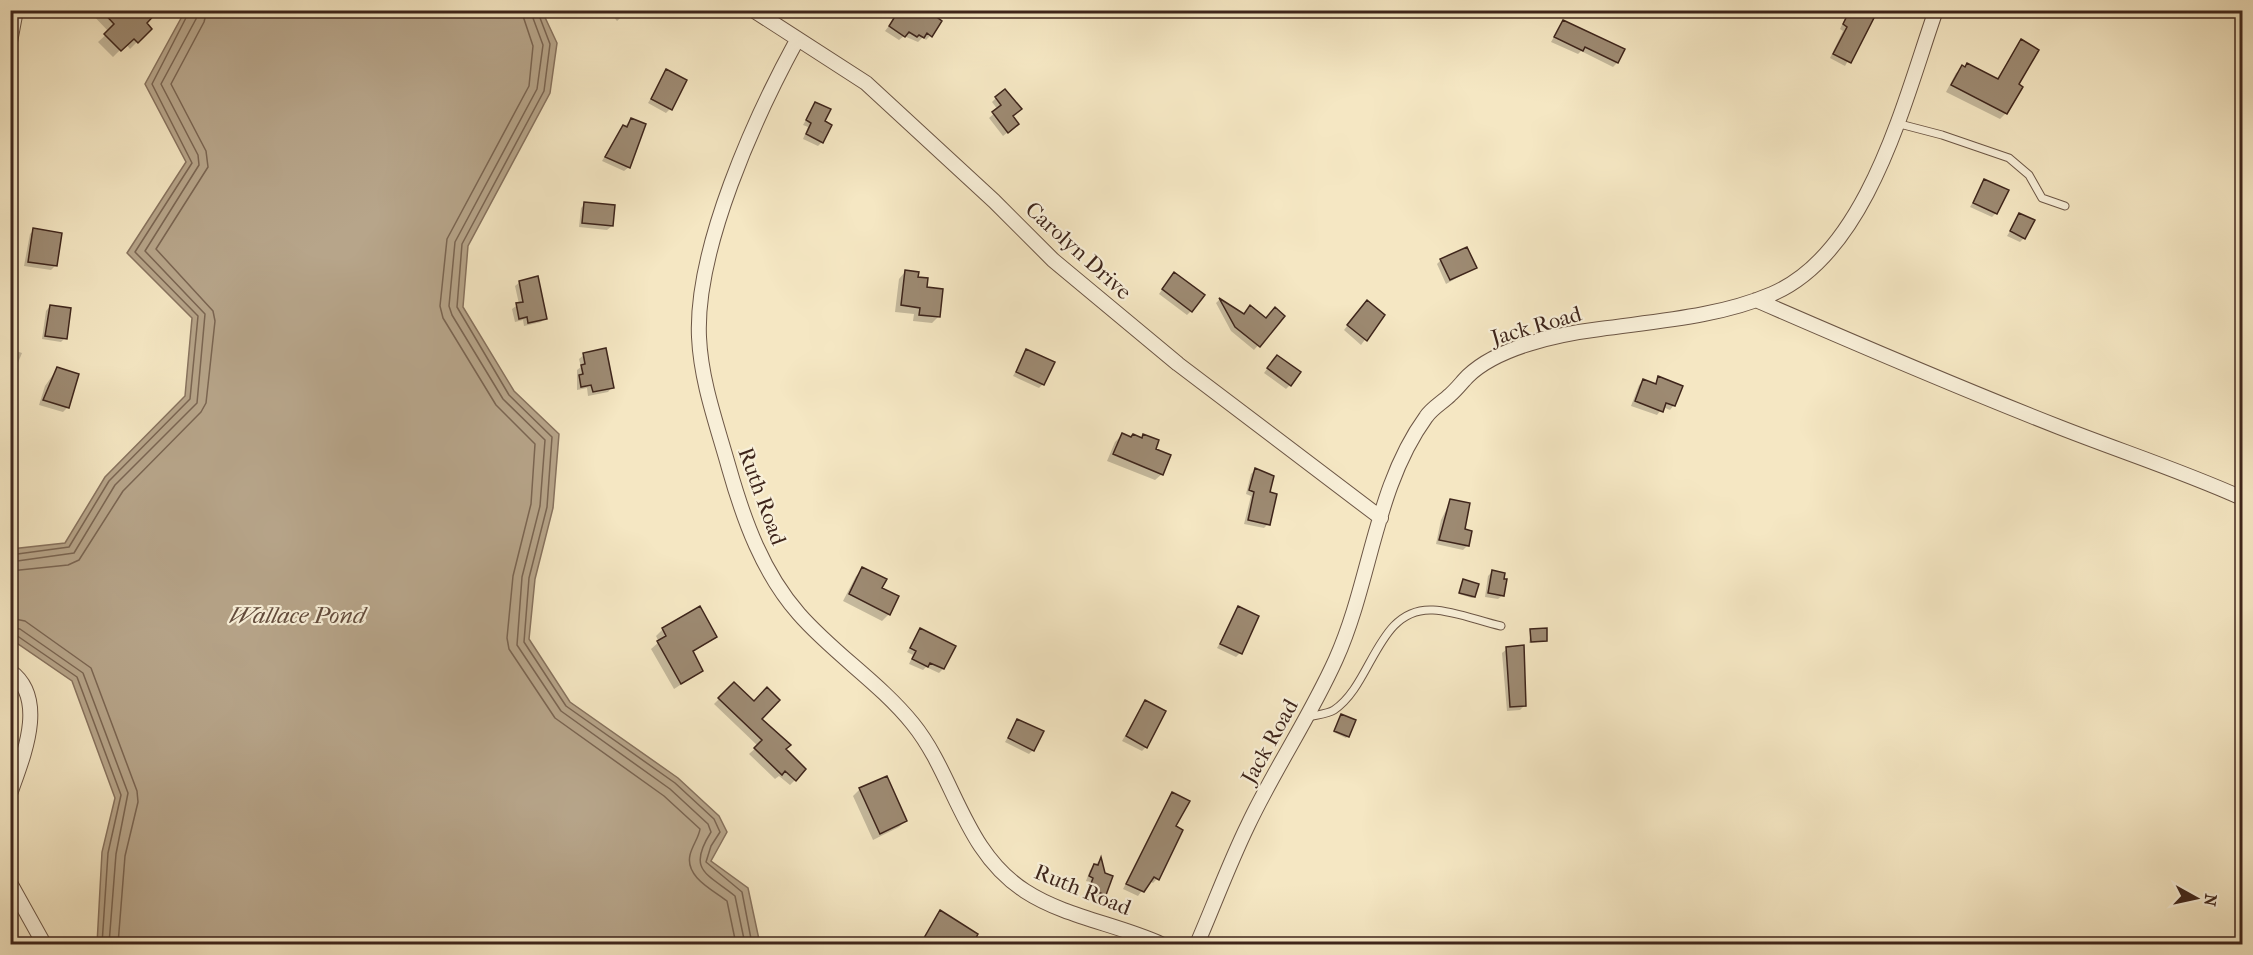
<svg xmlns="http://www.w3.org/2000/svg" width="2253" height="955" font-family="'IM FELL French Canon',serif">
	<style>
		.water { fill: #b7a58a; stroke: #87725e; stroke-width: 1.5 }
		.shadow { fill: #0003 }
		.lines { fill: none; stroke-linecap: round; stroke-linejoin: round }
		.shore { stroke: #7a6552; stroke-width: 1.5 }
		.building { fill: #9d8a72; stroke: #3e251b; stroke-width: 1.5 }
		.service-casing { stroke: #6c5645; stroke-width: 9 }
		.minor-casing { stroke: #6c5645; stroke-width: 16 }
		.service { stroke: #f8efd8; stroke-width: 7 }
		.minor { stroke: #f8efd8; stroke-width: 14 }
		.labels { text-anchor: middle; stroke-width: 4.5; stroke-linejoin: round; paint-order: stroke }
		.street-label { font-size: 22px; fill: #3e251b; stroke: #f8efd8 }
		.water-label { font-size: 24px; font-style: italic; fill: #624b3c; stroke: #f8efd8 }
	</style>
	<rect width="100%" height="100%" fill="#f5e7c3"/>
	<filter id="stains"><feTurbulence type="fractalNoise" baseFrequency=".00333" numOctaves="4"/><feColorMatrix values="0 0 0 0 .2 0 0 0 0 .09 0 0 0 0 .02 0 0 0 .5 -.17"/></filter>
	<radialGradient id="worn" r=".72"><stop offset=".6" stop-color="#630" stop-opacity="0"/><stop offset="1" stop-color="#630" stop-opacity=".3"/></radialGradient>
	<path class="water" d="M 185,11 L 542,11 L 557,43 L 550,93 L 468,246 L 463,307 L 514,391 L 559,434 L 553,508 L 535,579 L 529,639 L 570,702 L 678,778 L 719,816 L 727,832 L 711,861 L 748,888 L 760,944 L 97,944 L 102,852 L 115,798 L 72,681 L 11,639 L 11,549 L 65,543 L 105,477 L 185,396 L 192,318 L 127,253 L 186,162 L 145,84 Z"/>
	<path class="shadow" d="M 88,10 L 145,10 L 144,23 L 150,29 L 130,49 L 126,44 L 113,57 L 98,42 L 109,32 Z
		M 608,10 L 629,10 L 617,21 Z
		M 906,10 L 930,36 L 926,40 L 923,37 L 918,42 L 904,36 L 899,40 L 885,31 L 895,18 Z
		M 1849,10 L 1876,10 L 1845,66 L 1830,58 L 1843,31 L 1840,29 Z
		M 1563,21 L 1623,49 L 1617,63 L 1613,67 L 1581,51 L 1578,54 L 1551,42 Z
		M 2021,41 L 2017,85 L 2006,113 L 2000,119 L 1946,92 L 1956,73 L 1967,65 L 1996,80 Z
		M 667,71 L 670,109 L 666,113 L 648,103 Z
		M 996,98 L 1011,117 L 1013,128 L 1003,136 L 989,118 L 998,110 L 992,102 Z
		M 816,103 L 823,122 L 822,142 L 818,146 L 803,139 L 808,127 L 803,125 Z
		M 632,119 L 629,167 L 624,171 L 602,161 L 619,132 Z
		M 1985,180 L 1996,213 L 1992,217 L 1970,207 Z
		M 585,204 L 612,226 L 607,230 L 579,227 L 581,208 Z
		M 2020,215 L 2024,238 L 2020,242 L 2007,236 Z
		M 34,230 L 55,266 L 51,270 L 24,266 L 30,234 Z
		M 1441,260 L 1475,268 L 1446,284 L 1437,264 Z
		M 905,272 L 925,288 L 939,316 L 932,323 L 913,321 L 914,314 L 895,312 L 899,279 Z
		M 1170,278 L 1191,311 L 1187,315 L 1159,294 Z
		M 520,282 L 546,318 L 541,322 L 524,326 L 523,320 L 515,322 L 512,309 L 519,304 L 515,286 Z
		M 1219,300 L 1243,316 L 1250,307 L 1266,320 L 1283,316 L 1254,350 L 1231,331 L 1216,303 Z
		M 50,306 L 65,338 L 61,342 L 42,339 L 46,311 Z
		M 1363,306 L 1383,315 L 1361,345 L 1344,330 Z
		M 10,349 L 22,353 L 15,370 L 10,368 Z
		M 1027,351 L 1043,384 L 1039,388 L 1013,376 Z
		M 584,355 L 612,387 L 608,392 L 588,396 L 587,388 L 577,390 L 577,370 L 581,367 L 579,359 Z
		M 1273,361 L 1290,385 L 1286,389 L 1264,373 Z
		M 57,369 L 77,375 L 67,408 L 63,412 L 39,405 L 45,386 Z
		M 1659,378 L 1674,405 L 1670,410 L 1663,407 L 1657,415 L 1631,406 L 1639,385 L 1644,381 L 1654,385 Z
		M 1122,435 L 1130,438 L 1141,439 L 1144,435 L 1154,449 L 1162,474 L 1155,480 L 1107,461 L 1115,442 Z
		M 1255,470 L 1266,473 L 1268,524 L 1264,528 L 1244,524 L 1251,496 L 1246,494 L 1251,474 Z
		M 1451,500 L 1467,546 L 1463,550 L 1436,544 L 1441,520 Z
		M 863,569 L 880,588 L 889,614 L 882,621 L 843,601 L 856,576 Z
		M 1492,572 L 1503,595 L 1498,599 L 1485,597 L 1488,576 Z
		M 1464,581 L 1474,597 L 1472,598 L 1459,594 Z
		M 1239,608 L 1240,653 L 1236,657 L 1217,648 Z
		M 663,629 L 716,637 L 692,653 L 702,671 L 674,689 L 651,649 L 659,642 L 656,636 Z
		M 920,630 L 943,669 L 939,673 L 926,667 L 923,670 L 909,664 L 913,655 L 907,652 Z
		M 1531,631 L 1546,641 L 1529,643 Z
		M 1507,649 L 1525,705 L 1520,710 L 1507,711 L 1502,653 Z
		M 734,684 L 784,749 L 795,780 L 790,785 L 779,776 L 775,779 L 749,754 L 758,746 L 714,704 Z
		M 1145,701 L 1146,747 L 1142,751 L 1122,741 Z
		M 1341,716 L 1348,736 L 1346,738 L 1333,732 Z
		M 1018,720 L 1033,750 L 1029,754 L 1005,742 Z
		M 860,789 L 905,821 L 899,827 L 873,840 L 853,796 Z
		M 1172,794 L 1174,827 L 1157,879 L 1153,883 L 1149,881 L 1138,896 L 1123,889 Z
		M 1100,860 L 1104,894 L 1100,898 L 1086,893 L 1090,882 L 1086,881 L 1090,870 Z
		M 940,912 L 970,944 L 919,944 Z"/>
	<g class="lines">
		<path class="shore" d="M 521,10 L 533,46 L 529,86 L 447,239 L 440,306 L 443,318 L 496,405 L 535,444 L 531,504 L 513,576 L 507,638 L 509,649 L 555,718 L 664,796 L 700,829 C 699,837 692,846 690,855 C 685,877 713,890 727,901 L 736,944
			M 530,10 L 543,45 L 537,89 L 455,242 L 449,306 L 452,315 L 503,399 L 545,440 L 540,506 L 522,577 L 517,645 L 561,711 L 670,789 L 708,824 L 711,832 C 687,870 706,873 735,896 L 745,944
			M 537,10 L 550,44 L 544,91 L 462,244 L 457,307 L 509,395 L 552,437 L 547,507 L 529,578 L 524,642 L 566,706 L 675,783 L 714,819 L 720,832 L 711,846 L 706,862 L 742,892 L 752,944
			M 10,555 L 69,547 L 109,481 L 190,399 L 198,316 L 135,252 L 192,163 L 152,84 L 190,10
			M 10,562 L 74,553 L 115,485 L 197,403 L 205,314 L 145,251 L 199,165 L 198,155 L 161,84 L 196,19 L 198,10
			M 10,571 L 68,565 L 79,560 L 123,491 L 201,412 L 206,403 L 215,321 L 213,311 L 156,249 L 208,167 L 206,151 L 171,84 L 204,22 L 207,10
			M 10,618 L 25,621 L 91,668 L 137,791 L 138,802 L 125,856 L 118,944
			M 10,627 L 20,629 L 83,673 L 128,793 L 116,854 L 109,944
			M 10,634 L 16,635 L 77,677 L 121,795 L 108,853 L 102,944"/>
	</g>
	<path class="building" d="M 101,10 L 159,10 L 147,23 L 152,29 L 138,43 L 134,39 L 121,51 L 104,34 L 114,24 Z
		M 899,10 L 938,10 L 934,15 L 942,21 L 932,37 L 927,33 L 924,38 L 919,35 L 917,37 L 909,32 L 905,37 L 889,26 Z
		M 1850,10 L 1878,10 L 1851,63 L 1833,54 L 1847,27 L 1843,24 Z
		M 1563,20 L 1625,49 L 1618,63 L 1585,47 L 1583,51 L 1554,37 Z
		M 2021,39 L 2039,50 L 2019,84 L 2023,87 L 2007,114 L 1951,85 L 1962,65 L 1965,67 L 1967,63 L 1998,79 Z
		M 666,69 L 687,80 L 672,110 L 651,99 Z
		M 1005,89 L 1022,109 L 1013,116 L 1019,124 L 1008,133 L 992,112 L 1001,105 L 995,97 Z
		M 815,102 L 831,109 L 825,121 L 832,125 L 823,143 L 806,134 L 811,123 L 806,120 Z
		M 631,118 L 646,124 L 630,168 L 605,157 L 623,125 L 627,127 Z
		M 1984,179 L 2009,190 L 1997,214 L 1973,203 Z
		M 584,202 L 615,205 L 613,226 L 582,223 Z
		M 2019,213 L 2035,220 L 2025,239 L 2010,231 Z
		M 33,228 L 62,233 L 57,266 L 28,262 Z
		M 1467,247 L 1477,268 L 1450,280 L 1440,259 Z
		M 905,270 L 919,272 L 918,277 L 928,278 L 927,287 L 943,289 L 940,317 L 919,315 L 920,308 L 901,305 Z
		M 1174,272 L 1205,295 L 1192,312 L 1162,289 Z
		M 538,276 L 547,319 L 528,323 L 527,317 L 519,319 L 516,303 L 523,302 L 519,281 Z
		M 1219,298 L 1244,314 L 1250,305 L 1266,318 L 1275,307 L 1285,316 L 1260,347 L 1235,327 Z
		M 1367,300 L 1385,315 L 1367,341 L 1347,325 Z
		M 50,305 L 71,308 L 67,339 L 45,336 Z
		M 606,348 L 614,388 L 593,392 L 591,385 L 581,387 L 579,375 L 583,374 L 581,365 L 585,364 L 583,353 Z
		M 1026,349 L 1055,362 L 1044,385 L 1016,372 Z
		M 1277,355 L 1301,372 L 1291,386 L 1267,368 Z
		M 57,367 L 79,374 L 69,408 L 43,400 Z
		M 1658,376 L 1683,386 L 1675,406 L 1666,403 L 1663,412 L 1635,401 L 1643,379 L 1656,384 Z
		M 1122,433 L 1131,437 L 1133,434 L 1142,438 L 1143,434 L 1159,440 L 1156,449 L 1171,455 L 1163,475 L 1113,454 Z
		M 1255,468 L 1274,476 L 1270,492 L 1277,494 L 1270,525 L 1248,520 L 1254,492 L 1249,490 Z
		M 1450,499 L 1470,503 L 1465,529 L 1472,531 L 1469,546 L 1439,540 Z
		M 862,567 L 887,579 L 882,588 L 899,596 L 890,615 L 849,594 Z
		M 1492,570 L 1505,573 L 1504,579 L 1507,579 L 1504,596 L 1488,593 Z
		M 1463,579 L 1479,584 L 1475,597 L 1459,593 Z
		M 700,606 L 717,637 L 693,651 L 703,671 L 681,684 L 657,641 L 666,636 L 662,628 Z
		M 1238,606 L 1259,616 L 1242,654 L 1220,644 Z
		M 920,628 L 956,646 L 944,669 L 930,663 L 928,667 L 912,659 L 916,651 L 910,648 Z
		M 1547,628 L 1547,641 L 1531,642 L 1530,629 Z
		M 1524,645 L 1526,706 L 1510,707 L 1506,647 Z
		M 734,682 L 754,701 L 767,687 L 780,700 L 762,719 L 791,745 L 786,749 L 806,769 L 796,781 L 785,771 L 782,775 L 754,748 L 762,740 L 718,698 Z
		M 1145,700 L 1166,711 L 1147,748 L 1126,736 Z
		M 1341,714 L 1356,720 L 1349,737 L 1334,731 Z
		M 1017,719 L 1044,731 L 1034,751 L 1008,738 Z
		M 887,776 L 907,821 L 880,834 L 859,788 Z
		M 1172,792 L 1190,801 L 1176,826 L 1183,830 L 1159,880 L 1154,877 L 1144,892 L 1126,884 Z
		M 1101,857 L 1105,873 L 1113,876 L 1106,895 L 1089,889 L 1093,878 L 1089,876 L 1094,864 L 1098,865 Z
		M 940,910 L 978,934 L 972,945 L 920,945 Z"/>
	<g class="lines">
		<g class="service-casing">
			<path id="service" d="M 1896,123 L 1942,135 L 2009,158 L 2029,175 L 2042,198 L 2065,206
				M 1308,717 C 1315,715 1328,714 1334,710 C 1373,684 1377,607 1433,610 C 1455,611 1479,621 1501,626"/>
		</g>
		<g class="minor-casing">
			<path id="minor" d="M 753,10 L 866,83 L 994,201 L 1053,260 L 1178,364 L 1381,518
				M 797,40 C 755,117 695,249 699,337 C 701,382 717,425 729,468 C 744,521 763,573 799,614 C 834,654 880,683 913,724 C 955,776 963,851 1025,891 C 1065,917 1117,924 1161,944
				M 10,42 L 16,10
				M 1756,300 C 1857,344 1957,387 2059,427 C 2120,451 2182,471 2242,498
				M 10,671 C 49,699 22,759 10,794
				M 10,883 L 44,944
				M 1197,944 C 1214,905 1229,864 1248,825 C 1275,768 1310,717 1336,659 C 1371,581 1375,487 1426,417 C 1432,408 1443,402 1450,395 C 1457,389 1462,382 1468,376 C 1498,347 1559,334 1600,329 C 1657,321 1718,317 1772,294 C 1868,253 1904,101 1936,10"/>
		</g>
		<use href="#service" class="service"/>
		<use href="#minor" class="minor"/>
	</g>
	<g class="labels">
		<g class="street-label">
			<text transform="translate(1079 250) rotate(42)" y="8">Carolyn Drive</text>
			<text transform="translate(1536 325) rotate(-16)" y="8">Jack Road</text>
			<text transform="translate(763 496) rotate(70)" y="8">Ruth Road</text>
			<text transform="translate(1269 741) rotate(-61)" y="8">Jack Road</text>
			<text transform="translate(1083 889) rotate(22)" y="8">Ruth Road</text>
		</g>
		<g class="water-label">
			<text x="297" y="623">Wallace Pond</text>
		</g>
	</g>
	<rect width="2253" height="955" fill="none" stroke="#f5e7c3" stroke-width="36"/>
	<rect x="12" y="12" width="2229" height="931" fill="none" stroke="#3e251b" stroke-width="3"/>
	<rect x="18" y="18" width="2217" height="919" fill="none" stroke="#3e251b" stroke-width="1.5"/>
	<g transform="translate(2196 898) rotate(98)" stroke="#f8efd8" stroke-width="4.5" paint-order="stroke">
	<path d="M0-4.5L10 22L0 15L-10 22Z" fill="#3e251b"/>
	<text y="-9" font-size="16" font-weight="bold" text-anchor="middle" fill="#3e251b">N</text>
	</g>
	<rect width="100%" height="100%" filter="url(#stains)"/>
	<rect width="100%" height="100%" fill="url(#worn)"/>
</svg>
